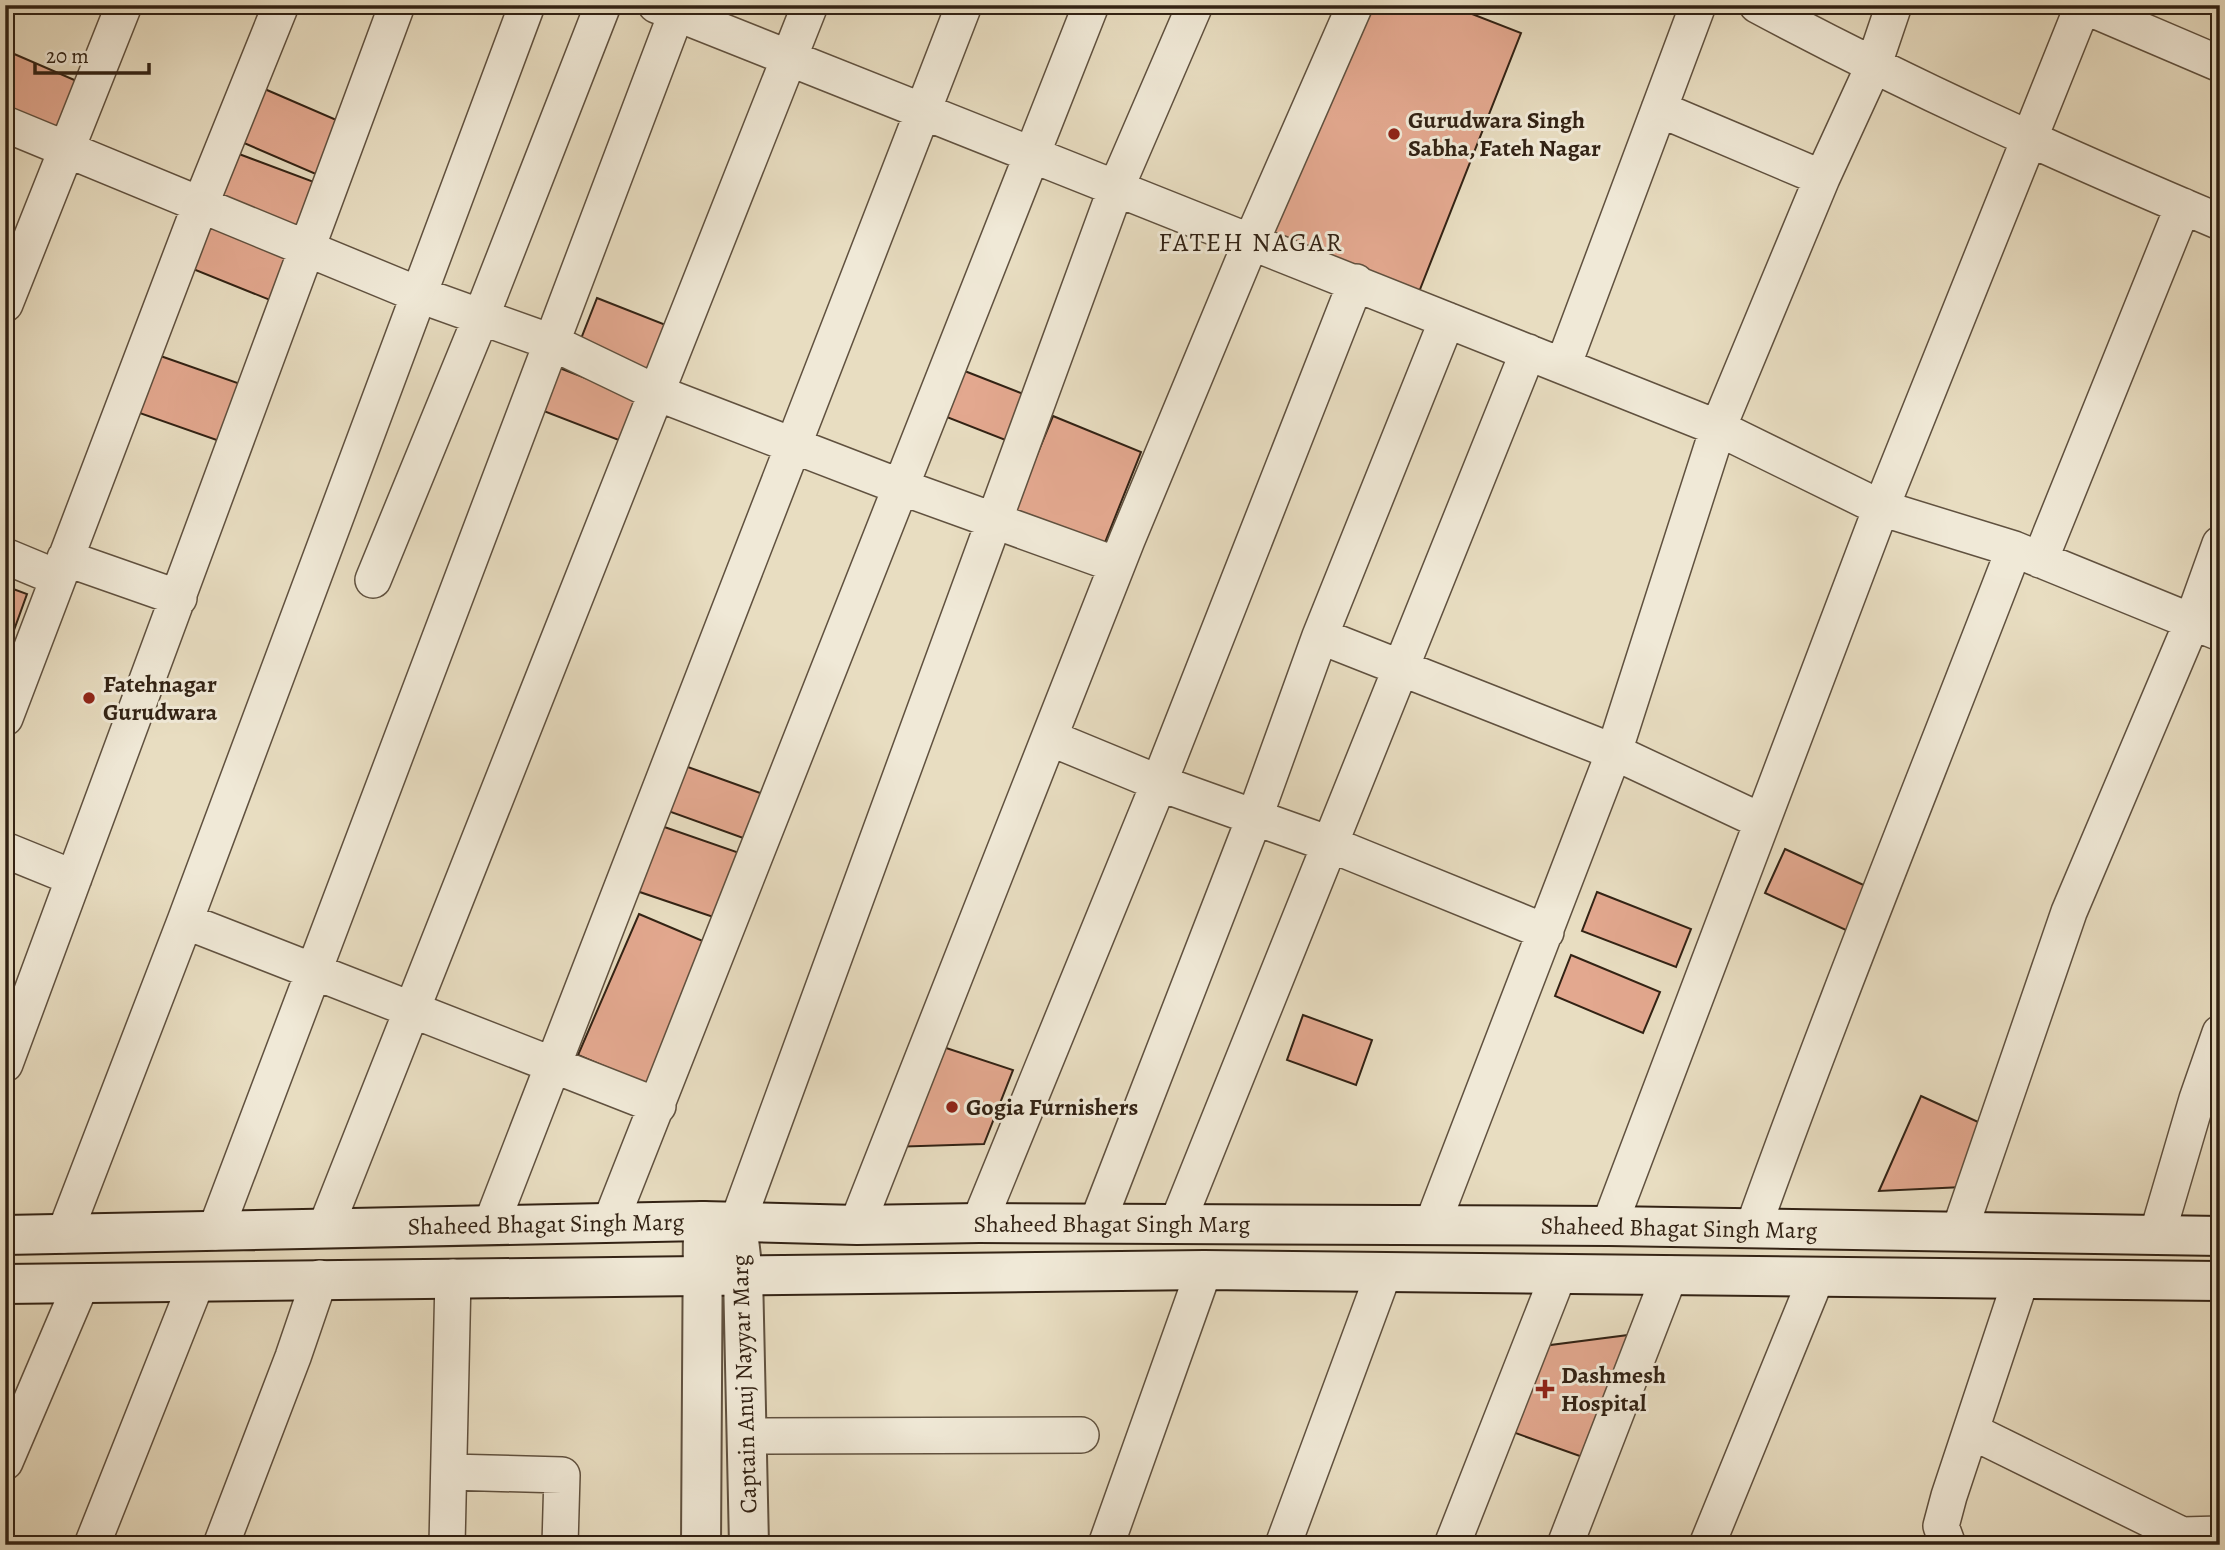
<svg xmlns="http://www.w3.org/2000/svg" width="2225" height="1550" font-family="Alegreya,serif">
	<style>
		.building { fill: #e3a88f; stroke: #322214; stroke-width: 2 }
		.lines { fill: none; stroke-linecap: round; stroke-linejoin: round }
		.minor-casing { stroke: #60513f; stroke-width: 38 }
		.tertiary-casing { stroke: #60513f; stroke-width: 42 }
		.secondary-casing { stroke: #322214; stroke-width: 42 }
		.minor { stroke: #f0e9d7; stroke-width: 35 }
		.tertiary { stroke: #f0e9d7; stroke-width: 38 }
		.secondary { stroke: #f0e9d7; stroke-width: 38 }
		.poi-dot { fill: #8f2418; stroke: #f0e9d7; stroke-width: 2.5 }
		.labels { text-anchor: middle; stroke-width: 6; stroke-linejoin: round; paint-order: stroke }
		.poi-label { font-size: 24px; font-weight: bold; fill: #322214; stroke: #f0e9d7; text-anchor: start }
		.street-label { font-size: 24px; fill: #322214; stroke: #f0e9d7 }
		.neighbourhood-label { font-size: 26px; letter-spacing: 2px; fill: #322214; stroke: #f0e9d7 }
	</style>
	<rect width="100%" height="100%" fill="#e8ddc1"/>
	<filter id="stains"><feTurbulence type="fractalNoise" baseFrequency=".00286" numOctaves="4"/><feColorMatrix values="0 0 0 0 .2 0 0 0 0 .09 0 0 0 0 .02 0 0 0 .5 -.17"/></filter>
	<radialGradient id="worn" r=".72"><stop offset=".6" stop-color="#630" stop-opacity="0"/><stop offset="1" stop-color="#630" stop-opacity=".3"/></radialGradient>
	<path class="building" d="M 1364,5 L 1449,5 L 1521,33 L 1417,297 L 1262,235 Z
		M 5,50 L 86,85 L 63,138 L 5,113 Z
		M 260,87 L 348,125 L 325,178 L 237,140 Z
		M 231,151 L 322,185 L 305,231 L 214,197 Z
		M 206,223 L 298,259 L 280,304 L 188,267 Z
		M 597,298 L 676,329 L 656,380 L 577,349 Z
		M 152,353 L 249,387 L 228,444 L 131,410 Z
		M 557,367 L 645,401 L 629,444 L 541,410 Z
		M 957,368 L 1031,397 L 1013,443 L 939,414 Z
		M 1053,416 L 1141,452 L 1102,550 L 1013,513 Z
		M 5,586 L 27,594 L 5,655 Z
		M 674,762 L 774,798 L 757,843 L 657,807 Z
		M 650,822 L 751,857 L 728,922 L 628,888 Z
		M 1785,849 L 1868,887 L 1848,931 L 1765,893 Z
		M 1597,892 L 1691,929 L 1676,967 L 1582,931 Z
		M 639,914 L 717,947 L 655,1088 L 578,1055 Z
		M 1571,955 L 1660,992 L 1643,1033 L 1555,996 Z
		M 1303,1015 L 1372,1040 L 1356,1085 L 1287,1060 Z
		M 931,1043 L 1013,1070 L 984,1144 L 890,1147 Z
		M 1921,1096 L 1987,1126 L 1963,1187 L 1879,1191 Z
		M 1636,1334 L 1591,1460 L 1507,1430 L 1543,1346 Z"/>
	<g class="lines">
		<g class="minor-casing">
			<path id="minor" d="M 656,5 L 1718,428 L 1881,508 L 2014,549 L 2220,633
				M 1757,5 C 1908,86 2062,155 2220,222
				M 2082,5 L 2220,64
				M 1659,109 L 1822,178
				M 5,124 L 417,294 L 551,342 L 657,393 L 901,487 L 1117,565
				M 5,304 L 124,5
				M 1563,366 L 1698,5
				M 5,556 L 58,578
				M 65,558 L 179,598
				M 2040,560 L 2183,206
				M 373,580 L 481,317 L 603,5
				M 1320,636 L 1614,752 L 1761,821
				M 5,718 L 201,203 L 281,5
				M 1050,738 L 1159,783 L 1332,845 L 1546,932
				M 5,850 L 74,878
				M 185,921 L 658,1106
				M 5,1064 L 397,5
				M 610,1223 L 1091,5
				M 737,1223 L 1116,188 L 1195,5
				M 979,1223 L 1159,783 L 1356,282
				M 1097,1223 L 1255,816 L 1320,636 L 1447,320
				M 1177,1224 L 1528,352
				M 491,1225 L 964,5
				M 857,1225 L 1127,540 L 1251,242 L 1355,5
				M 1432,1225 L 1614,752 L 1718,428 L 1822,178 L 1873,67 L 1894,5
				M 1609,1226 L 1881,508 L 2083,5
				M 1753,1228 C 1835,1000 1927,775 2014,549
				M 325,1229 L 810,5
				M 215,1232 L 676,14
				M 1959,1232 L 2069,912 L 2192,622 L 2220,544
				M 64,1235 L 185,921 L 527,5
				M 2157,1235 L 2197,1099 L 2220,1033
				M 1971,1431 L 2182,1535 L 2220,1534
				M 747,1436 L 1081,1435
				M 5,1462 L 81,1284
				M 449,1472 L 562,1475 L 560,1545
				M 92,1545 L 197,1281
				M 221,1545 L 293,1357 L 320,1278
				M 447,1545 L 453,1277
				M 1106,1545 L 1204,1270
				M 1283,1545 L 1384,1272
				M 1452,1545 L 1559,1273
				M 1565,1545 L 1670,1274
				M 1707,1545 L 1817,1276
				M 1948,1545 L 1941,1526 L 1949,1496 L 2021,1279"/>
		</g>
		<g class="tertiary-casing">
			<path id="tertiary" d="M 737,1223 L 743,1274 L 749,1545
				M 701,1545 L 703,1221"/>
		</g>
		<g class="secondary-casing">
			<path id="secondary" d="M 5,1235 L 703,1221 L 857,1225 L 979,1223 L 1609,1226 L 2220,1236
				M 5,1284 L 1204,1270 L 2220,1281"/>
		</g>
		<use href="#minor" class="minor"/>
		<use href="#tertiary" class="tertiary"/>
		<use href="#secondary" class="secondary"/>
	</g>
	<g class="poi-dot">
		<circle cx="1394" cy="134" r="7"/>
		<circle cx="89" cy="698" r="7"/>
		<circle cx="952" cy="1107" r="7"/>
		<path d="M1541.5 1378.5h7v7h7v7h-7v7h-7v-7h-7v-7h7z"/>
	</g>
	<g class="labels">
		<g class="poi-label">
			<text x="1408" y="128">Gurudwara Singh<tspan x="1408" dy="28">Sabha, Fateh Nagar</tspan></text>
			<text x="103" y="692">Fatehnagar<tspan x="103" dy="28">Gurudwara</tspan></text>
			<text x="966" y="1115">Gogia Furnishers</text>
			<text x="1561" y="1383">Dashmesh<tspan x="1561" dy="28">Hospital</tspan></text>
		</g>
		<g class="street-label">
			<text transform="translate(546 1224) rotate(-1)" y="8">Shaheed Bhagat Singh Marg</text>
			<text x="1112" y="1232">Shaheed Bhagat Singh Marg</text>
			<text transform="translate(1679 1228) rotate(1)" y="8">Shaheed Bhagat Singh Marg</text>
			<text transform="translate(744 1384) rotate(-92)" y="8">Captain Anuj Nayyar Marg</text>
		</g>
		<g class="neighbourhood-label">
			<text x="1251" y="251">FATEH NAGAR</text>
		</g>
	</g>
	<rect width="2225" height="1550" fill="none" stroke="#e8ddc1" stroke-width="28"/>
	<rect x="7" y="7" width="2211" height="1536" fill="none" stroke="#322214" stroke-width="3.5"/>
	<rect x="14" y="14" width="2197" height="1522" fill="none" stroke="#322214" stroke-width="2"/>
	<path d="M35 63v10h114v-10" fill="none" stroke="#322214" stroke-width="3.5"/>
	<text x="46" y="63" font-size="21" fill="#322214" stroke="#f0e9d7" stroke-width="5" paint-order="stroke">20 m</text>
	<rect width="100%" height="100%" filter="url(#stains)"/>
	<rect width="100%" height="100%" fill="url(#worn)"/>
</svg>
